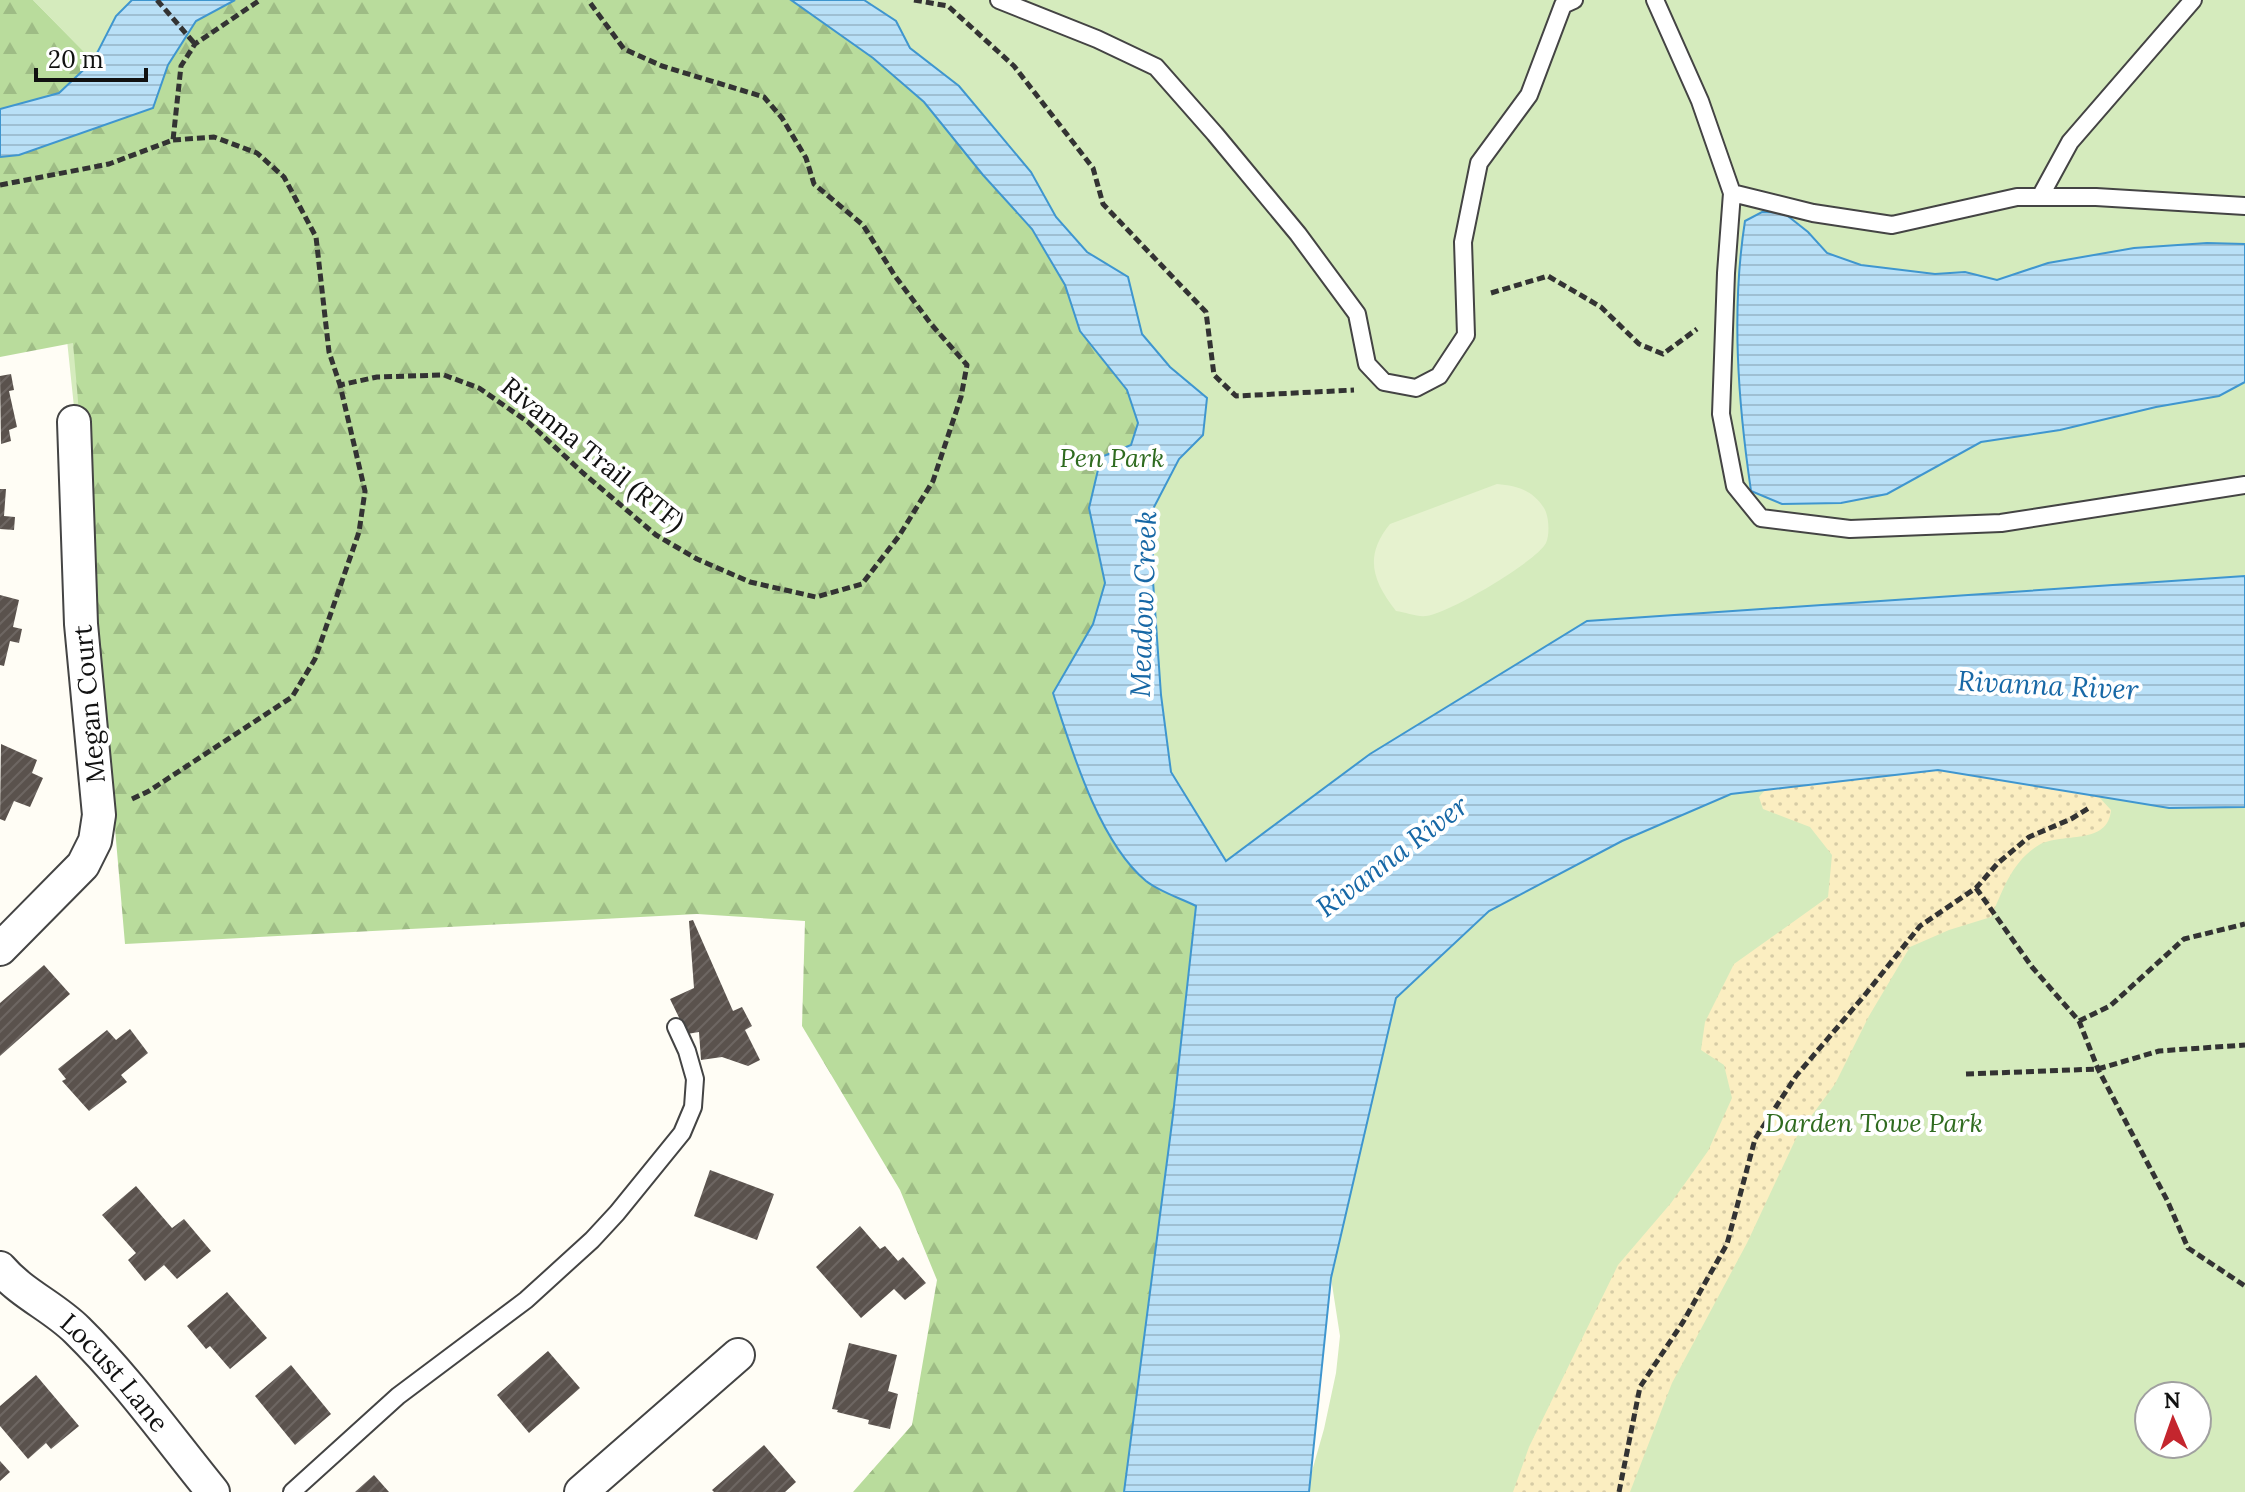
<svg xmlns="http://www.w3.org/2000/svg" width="2245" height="1492" font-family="Lora,serif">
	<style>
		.grass { fill: #d5ebbd; fill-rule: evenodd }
		.forest { fill: url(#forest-firs) }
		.sand { fill: url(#sand-dots) }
		.pitch { fill: #e6f2cf }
		.water { fill: url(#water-rules); stroke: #3f96cf; stroke-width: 2 }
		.building { fill: url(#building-hatch) }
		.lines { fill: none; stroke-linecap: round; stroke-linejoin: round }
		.service-casing { stroke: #444; stroke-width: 20 }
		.minor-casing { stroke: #444; stroke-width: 36 }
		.path { stroke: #333; stroke-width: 5; stroke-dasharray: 8 4; stroke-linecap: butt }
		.service { stroke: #fff; stroke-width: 16 }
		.minor { stroke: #fff; stroke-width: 32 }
		.labels { text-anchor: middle; stroke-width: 8; stroke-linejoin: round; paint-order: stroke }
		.street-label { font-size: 26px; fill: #111; stroke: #fff }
		.park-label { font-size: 26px; font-style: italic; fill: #2f6b1f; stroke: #fff }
		.water-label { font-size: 28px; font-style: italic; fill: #1768a6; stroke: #fff }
	</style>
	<defs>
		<pattern id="forest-firs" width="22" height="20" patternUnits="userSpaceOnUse" patternTransform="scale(2)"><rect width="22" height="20" fill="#b9dc9c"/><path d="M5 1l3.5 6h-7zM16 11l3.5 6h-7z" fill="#9ebc85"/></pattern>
		<pattern id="sand-dots" width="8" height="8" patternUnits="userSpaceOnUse" patternTransform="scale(2)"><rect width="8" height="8" fill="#fbeec1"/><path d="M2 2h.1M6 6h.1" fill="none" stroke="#d6cba5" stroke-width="1.8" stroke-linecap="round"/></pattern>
		<pattern id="water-rules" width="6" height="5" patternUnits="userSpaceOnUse" patternTransform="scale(2)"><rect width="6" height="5" fill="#b9e0f7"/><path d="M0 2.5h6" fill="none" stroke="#9ebfd3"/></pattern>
		<pattern id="building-hatch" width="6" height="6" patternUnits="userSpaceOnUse" patternTransform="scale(2)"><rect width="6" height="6" fill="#5a524d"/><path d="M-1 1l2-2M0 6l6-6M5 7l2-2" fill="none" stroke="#6d6662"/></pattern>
	</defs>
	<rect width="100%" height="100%" fill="#fffdf5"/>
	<path class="grass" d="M 33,0 L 132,0 L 116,16 L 93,61 Z
		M 170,0 L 2245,0 L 2245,643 L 1273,920 L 125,896 L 43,110 Z
		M 1720,762 L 2245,792 L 2245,1492 L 1306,1492 L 1324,1429 L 1336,1373 L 1340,1336 L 1331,1278 L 1384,1008 L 1489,911 ZM 2149,1396 L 2197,1396 L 2197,1444 L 2149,1444 Z"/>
	<path class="forest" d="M 0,0 L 33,0 L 93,61 L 59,93 L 0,109 Z
		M 235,0 L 791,0 L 873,58 L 924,102 L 983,175 L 1032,229 L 1065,285 L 1080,331 L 1127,390 L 1138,423 L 1131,445 L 1089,508 L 1105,583 L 1093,624 L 1053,694 L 1147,882 L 1196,906 L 1173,1115 L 1124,1492 L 853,1492 L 912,1425 L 937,1280 L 900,1190 L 802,1026 L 805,921 L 697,914 L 125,944 L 73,343 L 0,357 L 0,157 L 19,155 L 153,108 L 168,65 L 196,21 Z"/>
	<path class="sand" d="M 1938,770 L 2098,796 L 2111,810 C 2108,846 2062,832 2039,845 C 2012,861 2003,890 1991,917 L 1949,930 L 1910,947 L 1869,1016 L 1835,1084 L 1798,1134 L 1747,1243 L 1672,1383 L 1630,1492 L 1513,1492 L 1529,1447 L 1618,1265 L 1671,1203 L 1708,1151 L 1732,1098 L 1724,1065 L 1701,1050 L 1705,1022 L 1734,964 L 1828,897 L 1832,855 L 1810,827 L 1763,809 L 1759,797 L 1765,790 Z"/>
	<path class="pitch" d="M 1497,484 C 1518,486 1532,490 1544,508 C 1549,516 1550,534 1546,543 C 1536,562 1447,614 1426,616 C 1417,617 1405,612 1396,611 C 1372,580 1364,556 1390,524 Z"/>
	<path class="water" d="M 132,0 L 235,0 L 196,21 L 168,65 L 153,108 L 19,155 L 0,157 L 0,109 L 59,93 L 93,61 L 116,16 Z
		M 791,0 L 864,0 L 896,21 L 910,48 L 959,86 L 1031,172 L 1056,217 L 1087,252 L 1128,277 L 1142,334 L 1170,367 L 1207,398 L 1203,435 L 1179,459 L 1153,509 L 1153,581 L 1161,695 L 1171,772 L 1226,861 L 1370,754 L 1587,621 L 2245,576 L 2245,807 L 2169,808 L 1938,770 L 1731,794 L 1622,841 L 1489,911 L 1396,998 L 1331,1278 L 1309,1492 L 1124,1492 L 1173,1115 L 1196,906 C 1180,898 1160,892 1146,881 C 1099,842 1072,751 1053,693 L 1093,624 L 1105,583 L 1089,508 L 1101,457 L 1131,445 L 1138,423 L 1127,390 L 1080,331 L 1065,285 L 1032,229 L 983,175 L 924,102 L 873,58 Z
		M 1762,212 L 1784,213 L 1808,232 L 1827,253 L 1861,265 L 1935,274 L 1965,272 L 1997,280 L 2048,263 L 2134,248 L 2207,243 L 2245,244 L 2245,382 L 2219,396 L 2156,407 L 2060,430 L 1981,442 L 1887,494 L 1841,503 L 1782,504 L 1751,491 C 1738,402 1731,310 1745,221 Z"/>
	<path class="building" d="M 11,374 L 14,390 L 9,391 L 17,427 L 9,430 L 11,441 L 1,444 L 0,376 Z
		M 0,489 L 6,489 L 4,516 L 15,517 L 14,530 L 0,529 Z
		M 0,595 L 19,600 L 13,627 L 22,629 L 19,643 L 10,641 L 4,666 L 0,665 Z
		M 1,744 L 37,760 L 32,773 L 43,778 L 30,807 L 14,801 L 5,821 L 0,819 Z
		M 693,920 L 733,1011 L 742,1007 L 752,1026 L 745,1030 L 760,1060 L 748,1066 L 722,1057 L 701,1060 L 699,1032 L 687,1034 L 670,999 L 694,988 L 689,921 Z
		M 44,965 L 70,994 L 0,1056 L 0,1003 Z
		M 130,1029 L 148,1053 L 121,1075 L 127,1082 L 89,1111 L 62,1081 L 66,1079 L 58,1069 L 107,1030 L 116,1040 Z
		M 710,1170 L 774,1194 L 757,1240 L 694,1216 Z
		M 136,1186 L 172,1228 L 184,1219 L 211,1251 L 177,1279 L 164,1265 L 145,1281 L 128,1260 L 136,1253 L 102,1215 Z
		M 860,1226 L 880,1249 L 885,1246 L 898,1261 L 903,1257 L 926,1283 L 905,1300 L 894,1289 L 861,1318 L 816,1267 Z
		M 227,1292 L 267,1338 L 230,1369 L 210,1346 L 206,1349 L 187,1326 Z
		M 849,1343 L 897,1355 L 888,1391 L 898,1394 L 890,1429 L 868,1424 L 869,1420 L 837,1412 L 838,1410 L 832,1409 Z
		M 548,1351 L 580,1388 L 529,1433 L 497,1395 Z
		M 291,1365 L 331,1414 L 295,1445 L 255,1396 Z
		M 36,1375 L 79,1426 L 51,1449 L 46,1443 L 28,1459 L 0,1426 L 0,1406 Z
		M 764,1445 L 796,1482 L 785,1492 L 714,1492 L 712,1490 Z
		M 0,1461 L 10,1472 L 0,1481 Z
		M 374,1475 L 389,1492 L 355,1492 Z"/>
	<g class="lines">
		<g class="service-casing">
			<path id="service" d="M 999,0 L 1097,39 L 1156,67 L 1215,134 L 1298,234 L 1357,314 L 1367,364 L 1384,382 L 1416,388 L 1439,376 L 1466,335 L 1463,242 L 1479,163 L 1529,95 L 1563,5 L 1574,0
				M 1655,0 L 1700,101 L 1732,193 L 1726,273 L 1721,414 L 1735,486 L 1761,518 L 1850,529 L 2001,523 L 2245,485
				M 1732,193 L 1813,213 L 1892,225 L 2017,197 L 2096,197 L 2245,206
				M 2040,197 L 2070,142 L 2193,0
				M 292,1492 L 398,1396 L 526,1300 L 592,1240 L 617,1213 L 682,1133 L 693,1107 L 695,1079 L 687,1051 L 676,1027"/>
		</g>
		<g class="minor-casing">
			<g id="minor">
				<path d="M 0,949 L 83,865 L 95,841 L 99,815 L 81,624 L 74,422"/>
				<path id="s1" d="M 0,1268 C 22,1294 54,1307 77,1330 C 127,1379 169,1438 213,1492"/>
				<path d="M 581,1492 L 738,1355"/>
			</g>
		</g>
		<path class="path" d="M 157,0 L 195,44
			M 914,0 L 948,6 L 1014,66 L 1093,168 L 1103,204 L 1206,312 L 1214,375 L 1236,396 L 1354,390
			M 173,140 L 214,137 L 257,153 L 284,177 L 316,237 L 329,352 L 340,385
			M 0,185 L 109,164 L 173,140 L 181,66 L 195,44 L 260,0
			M 1491,293 L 1548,276 L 1601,307 L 1639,344 L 1663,354 L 1697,329
			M 132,799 L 149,791 L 292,697 L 315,659 L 359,532 L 365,491 L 340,385 L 377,377 L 444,375 L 479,388 L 528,422 L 583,473 L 656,535 L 697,559 L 750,582 L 816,597 L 862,584 L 899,536 L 933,481 L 961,397 L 967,365 L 931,324 L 895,276 L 863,225 L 814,184 L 806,158 L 782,118 L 764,97 L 662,66 L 624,49 L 588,0
			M 1976,888 L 2032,967 L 2079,1021 L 2098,1069 L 2167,1200 L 2188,1248 L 2245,1286
			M 2079,1021 L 2110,1006 L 2184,939 L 2245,924
			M 1966,1074 L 2098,1069 L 2159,1051 L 2245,1045
			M 1619,1492 L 1640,1387 L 1683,1322 L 1727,1244 L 1755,1139 L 1796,1076 L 1864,996 L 1920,926 L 1976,888 L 1998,863 L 2029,837 L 2071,819 L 2089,808"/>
		<use href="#service" class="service"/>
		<use href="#minor" class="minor"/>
	</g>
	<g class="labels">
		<g class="street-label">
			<text transform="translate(593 454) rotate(39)" y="9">Rivanna Trail (RTF)</text>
			<text transform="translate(89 704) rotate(-95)" y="9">Megan Court</text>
			<text dy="9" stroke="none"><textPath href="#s1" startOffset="156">Locust Lane</textPath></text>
		</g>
		<g class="park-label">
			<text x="1112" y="467">Pen Park</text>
			<text x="1874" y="1132">Darden Towe Park</text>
		</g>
		<g class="water-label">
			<text transform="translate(1143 604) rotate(-88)" y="10">Meadow Creek</text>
			<text transform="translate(2048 685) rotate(3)" y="10">Rivanna River</text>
			<text transform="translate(1392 856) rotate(-37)" y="10">Rivanna River</text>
		</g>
	</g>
	<g transform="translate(2173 1420) rotate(358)"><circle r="38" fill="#ffffff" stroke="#a0a0a0" stroke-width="2"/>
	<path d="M0-6L14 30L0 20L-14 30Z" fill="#c4262e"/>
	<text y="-12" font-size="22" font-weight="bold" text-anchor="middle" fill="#111111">N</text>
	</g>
	<path d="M36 68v12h110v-12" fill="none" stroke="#111111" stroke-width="4"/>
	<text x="48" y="68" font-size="24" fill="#111111" stroke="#ffffff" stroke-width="6" paint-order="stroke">20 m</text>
</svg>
